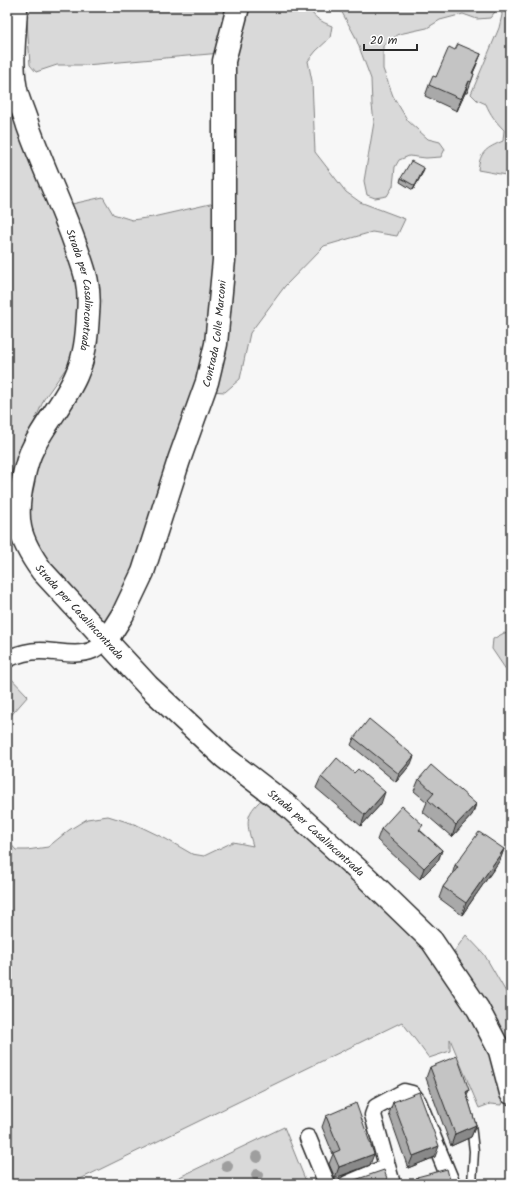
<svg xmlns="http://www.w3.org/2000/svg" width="518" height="1191" font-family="Kalam,sans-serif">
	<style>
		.green { fill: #d9d9d9; stroke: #828282 }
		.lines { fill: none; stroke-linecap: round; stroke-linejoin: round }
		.lane-casing { stroke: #2b2b2b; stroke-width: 11 }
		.street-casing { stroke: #2b2b2b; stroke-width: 19 }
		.secondary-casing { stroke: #2b2b2b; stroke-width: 25 }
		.lane { stroke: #fff; stroke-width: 8 }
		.street { stroke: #fff; stroke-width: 16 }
		.secondary { stroke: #fff; stroke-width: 22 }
		.tree { fill: #9e9e9e }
		.wall { fill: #a9a9a9; stroke: #2b2b2b }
		.shaded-wall { fill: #898989; stroke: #2b2b2b }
		.building { fill: #c4c4c4; stroke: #2b2b2b }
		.labels { text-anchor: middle; stroke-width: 3; stroke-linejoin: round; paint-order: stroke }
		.street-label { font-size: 11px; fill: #2b2b2b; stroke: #fff }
	</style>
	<rect width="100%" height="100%" fill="#f7f7f7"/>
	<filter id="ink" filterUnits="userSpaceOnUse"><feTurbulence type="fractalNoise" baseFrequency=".025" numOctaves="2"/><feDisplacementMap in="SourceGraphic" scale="8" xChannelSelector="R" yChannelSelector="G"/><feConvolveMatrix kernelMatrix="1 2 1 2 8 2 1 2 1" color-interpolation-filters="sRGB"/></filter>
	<g filter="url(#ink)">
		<path class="green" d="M 26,7 L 232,7 L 221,53 L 86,65 L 57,65 L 36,72 L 30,65 Z
			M 245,7 L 309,7 C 313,18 322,22 332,26 L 330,38 L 316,51 L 308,61 L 312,81 L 315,152 L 346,192 L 360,202 L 405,219 L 397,236 L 372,232 L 324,246 L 285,286 L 250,333 L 240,379 L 225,392 L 209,391 L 232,96 L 237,45 Z
			M 339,7 L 499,7 L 490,18 L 477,19 L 463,14 L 440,20 L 427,28 L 399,34 L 383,46 L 383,69 L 393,96 L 408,121 L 428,139 L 440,142 L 445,149 L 441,157 L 426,158 L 409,156 L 399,160 L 395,167 L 393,186 L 387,196 L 375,198 L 367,195 L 364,181 L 374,122 L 372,105 L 371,79 L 355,36 Z
			M 501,7 L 511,7 L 511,176 L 478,170 C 480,151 487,148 503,141 L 504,130 C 496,122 490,114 486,104 L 477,100 L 471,94 L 499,28 L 502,15 Z
			M 7,66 L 61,223 L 80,294 L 74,357 L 44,399 L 34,423 L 8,480 L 7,485 Z
			M 103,197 L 113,214 L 132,220 L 153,217 L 219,202 L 210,349 L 130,582 L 107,626 L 60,580 L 35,547 L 28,515 L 33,467 L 79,378 L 87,262 L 72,204 Z
			M 504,633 L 511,635 L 511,677 L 492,649 L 493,639 Z
			M 7,674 L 28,696 L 7,720 Z
			M 267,795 L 432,948 L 497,1056 L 504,1093 L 501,1105 L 490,1104 L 479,1108 L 450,1039 L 450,1051 L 429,1058 L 402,1022 L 70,1184 L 7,1184 L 7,840 L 16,850 L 27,850 L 48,847 L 69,830 L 87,819 L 108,816 L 137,825 L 166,839 L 192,854 L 204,856 L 233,842 L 253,846 C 245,820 245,813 267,795 Z
			M 466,935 L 484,954 L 510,999 L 511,1005 L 511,1062 L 448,960 Z
			M 284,1127 L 307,1184 L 165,1184 Z"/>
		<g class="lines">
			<g class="lane-casing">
				<path id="lane" d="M 7,537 L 18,527
					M 471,1125 L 474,1151 L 472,1184"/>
			</g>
			<g class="street-casing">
				<path id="street" d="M 7,659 C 18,654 28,651 40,651 C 57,651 77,657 93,650 C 97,648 102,644 106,641
					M 308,1138 L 327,1184
					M 347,1184 L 387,1167
					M 392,1184 L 373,1115 L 376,1107 L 404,1092 L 412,1094 L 418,1102 L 452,1184"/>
			</g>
			<g class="secondary-casing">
				<g id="secondary">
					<path id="s1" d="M 16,7 C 15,36 10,66 17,94 C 20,105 25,115 28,126 C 42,165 60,202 74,241 C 84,269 91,284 88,314 C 87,336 85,356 76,376 C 65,401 46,422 34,446 C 28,457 25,469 23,480 C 14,519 18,538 42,571 L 148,686 L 224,757 L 289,807 L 367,878 L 432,941 L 478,1009 L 500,1051 L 511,1093"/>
					<path id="s2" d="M 106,641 L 123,614 L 143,572 L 179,460 L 207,382 L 216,344 L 224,260 L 224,61 L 238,7"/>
				</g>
			</g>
			<use href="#lane" class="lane"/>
			<use href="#street" class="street"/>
			<use href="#secondary" class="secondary"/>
		</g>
		<g class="tree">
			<circle cx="257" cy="1157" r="6"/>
			<circle cx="227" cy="1166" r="6"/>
			<circle cx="257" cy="1175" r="6"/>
		</g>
		<path class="wall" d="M 455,50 L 481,54 L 473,73 L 474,74 L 470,85 L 467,93 L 465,93 L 457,111 L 425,96 L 429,85 L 436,77 Z
			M 424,168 L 423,172 L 413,190 L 400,182 L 401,178 Z
			M 354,738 L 411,764 L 396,782 L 351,745 Z
			M 321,777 L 381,804 L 361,826 L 316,788 Z
			M 419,779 L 476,804 L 472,815 L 452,837 L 423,812 L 427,802 L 414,791 Z
			M 381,829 L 421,831 L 442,850 L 438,861 L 420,879 L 377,840 Z
			M 504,849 L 500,860 L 462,915 L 439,898 L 443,887 L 452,875 L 455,865 Z
			M 430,1067 L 467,1096 L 476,1125 L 471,1137 L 451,1146 L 426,1078 Z
			M 393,1102 L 435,1157 L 408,1168 L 389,1114 Z
			M 326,1116 L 370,1165 L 335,1178 L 329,1164 L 333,1154 L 322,1127 Z
			M 417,1177 L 451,1184 L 414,1184 Z"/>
		<path class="shaded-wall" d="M 481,54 L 476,66 L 469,81 L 472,73 Z
			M 469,81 L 465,93 L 457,111 L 461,99 Z
			M 424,168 L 423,172 L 413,190 Z
			M 414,756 L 411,764 L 396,782 L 399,774 Z
			M 385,792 L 381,804 L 361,826 L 365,815 Z
			M 476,804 L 472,815 L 452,837 L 456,825 Z
			M 504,849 L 500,860 L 462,915 L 466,903 Z
			M 442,850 L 438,861 L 420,879 L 424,868 Z
			M 469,1090 L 465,1101 L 466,1092 Z
			M 476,1125 L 471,1137 L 451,1146 L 455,1134 Z
			M 439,1146 L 435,1157 L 408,1168 L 413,1156 Z
			M 374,1154 L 370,1165 L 335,1178 L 339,1167 Z"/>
		<path class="building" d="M 458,44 L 481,54 L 472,73 L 474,74 L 471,82 L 469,81 L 461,99 L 429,85 L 433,76 L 436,77 L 449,47 L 455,50 Z
			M 411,161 L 424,168 L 415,186 L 401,178 Z
			M 369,719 L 414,756 L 399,774 L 354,738 Z
			M 337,758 L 354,773 L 358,769 L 385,792 L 365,815 L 321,777 Z
			M 431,765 L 476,804 L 456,825 L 428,800 L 434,793 L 419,779 Z
			M 402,806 L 423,825 L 419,830 L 442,850 L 424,868 L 381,829 Z
			M 479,832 L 504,849 L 466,903 L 443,887 L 458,867 L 455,865 Z
			M 457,1056 L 469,1090 L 466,1092 L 476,1125 L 455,1134 L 430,1067 Z
			M 419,1092 L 439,1146 L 413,1156 L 393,1102 Z
			M 356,1103 L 374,1154 L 339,1167 L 333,1153 L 340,1150 L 326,1116 Z
			M 447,1169 L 451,1184 L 419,1184 L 417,1177 Z
			M 384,1170 L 389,1184 L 356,1184 L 355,1180 Z"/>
	</g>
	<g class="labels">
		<g class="street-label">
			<text dy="4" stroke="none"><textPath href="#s1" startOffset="295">Strada per Casalincontrada</textPath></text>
			<text dy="4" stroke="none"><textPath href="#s2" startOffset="328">Contrada Colle Marconi</textPath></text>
			<text dy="4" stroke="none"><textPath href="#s1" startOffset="654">Strada per Casalincontrada</textPath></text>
			<text dy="4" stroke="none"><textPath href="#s1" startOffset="978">Strada per Casalincontrada</textPath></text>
		</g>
	</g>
	<rect width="518" height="1191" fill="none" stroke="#fff" stroke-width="24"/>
	<rect x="12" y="12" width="494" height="1167" fill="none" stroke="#2b2b2b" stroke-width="1.5" filter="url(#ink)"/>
	<path d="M364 44v6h53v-6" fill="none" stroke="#2b2b2b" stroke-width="2"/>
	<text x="370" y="44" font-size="12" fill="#2b2b2b" stroke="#ffffff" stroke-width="3" paint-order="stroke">20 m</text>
</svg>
